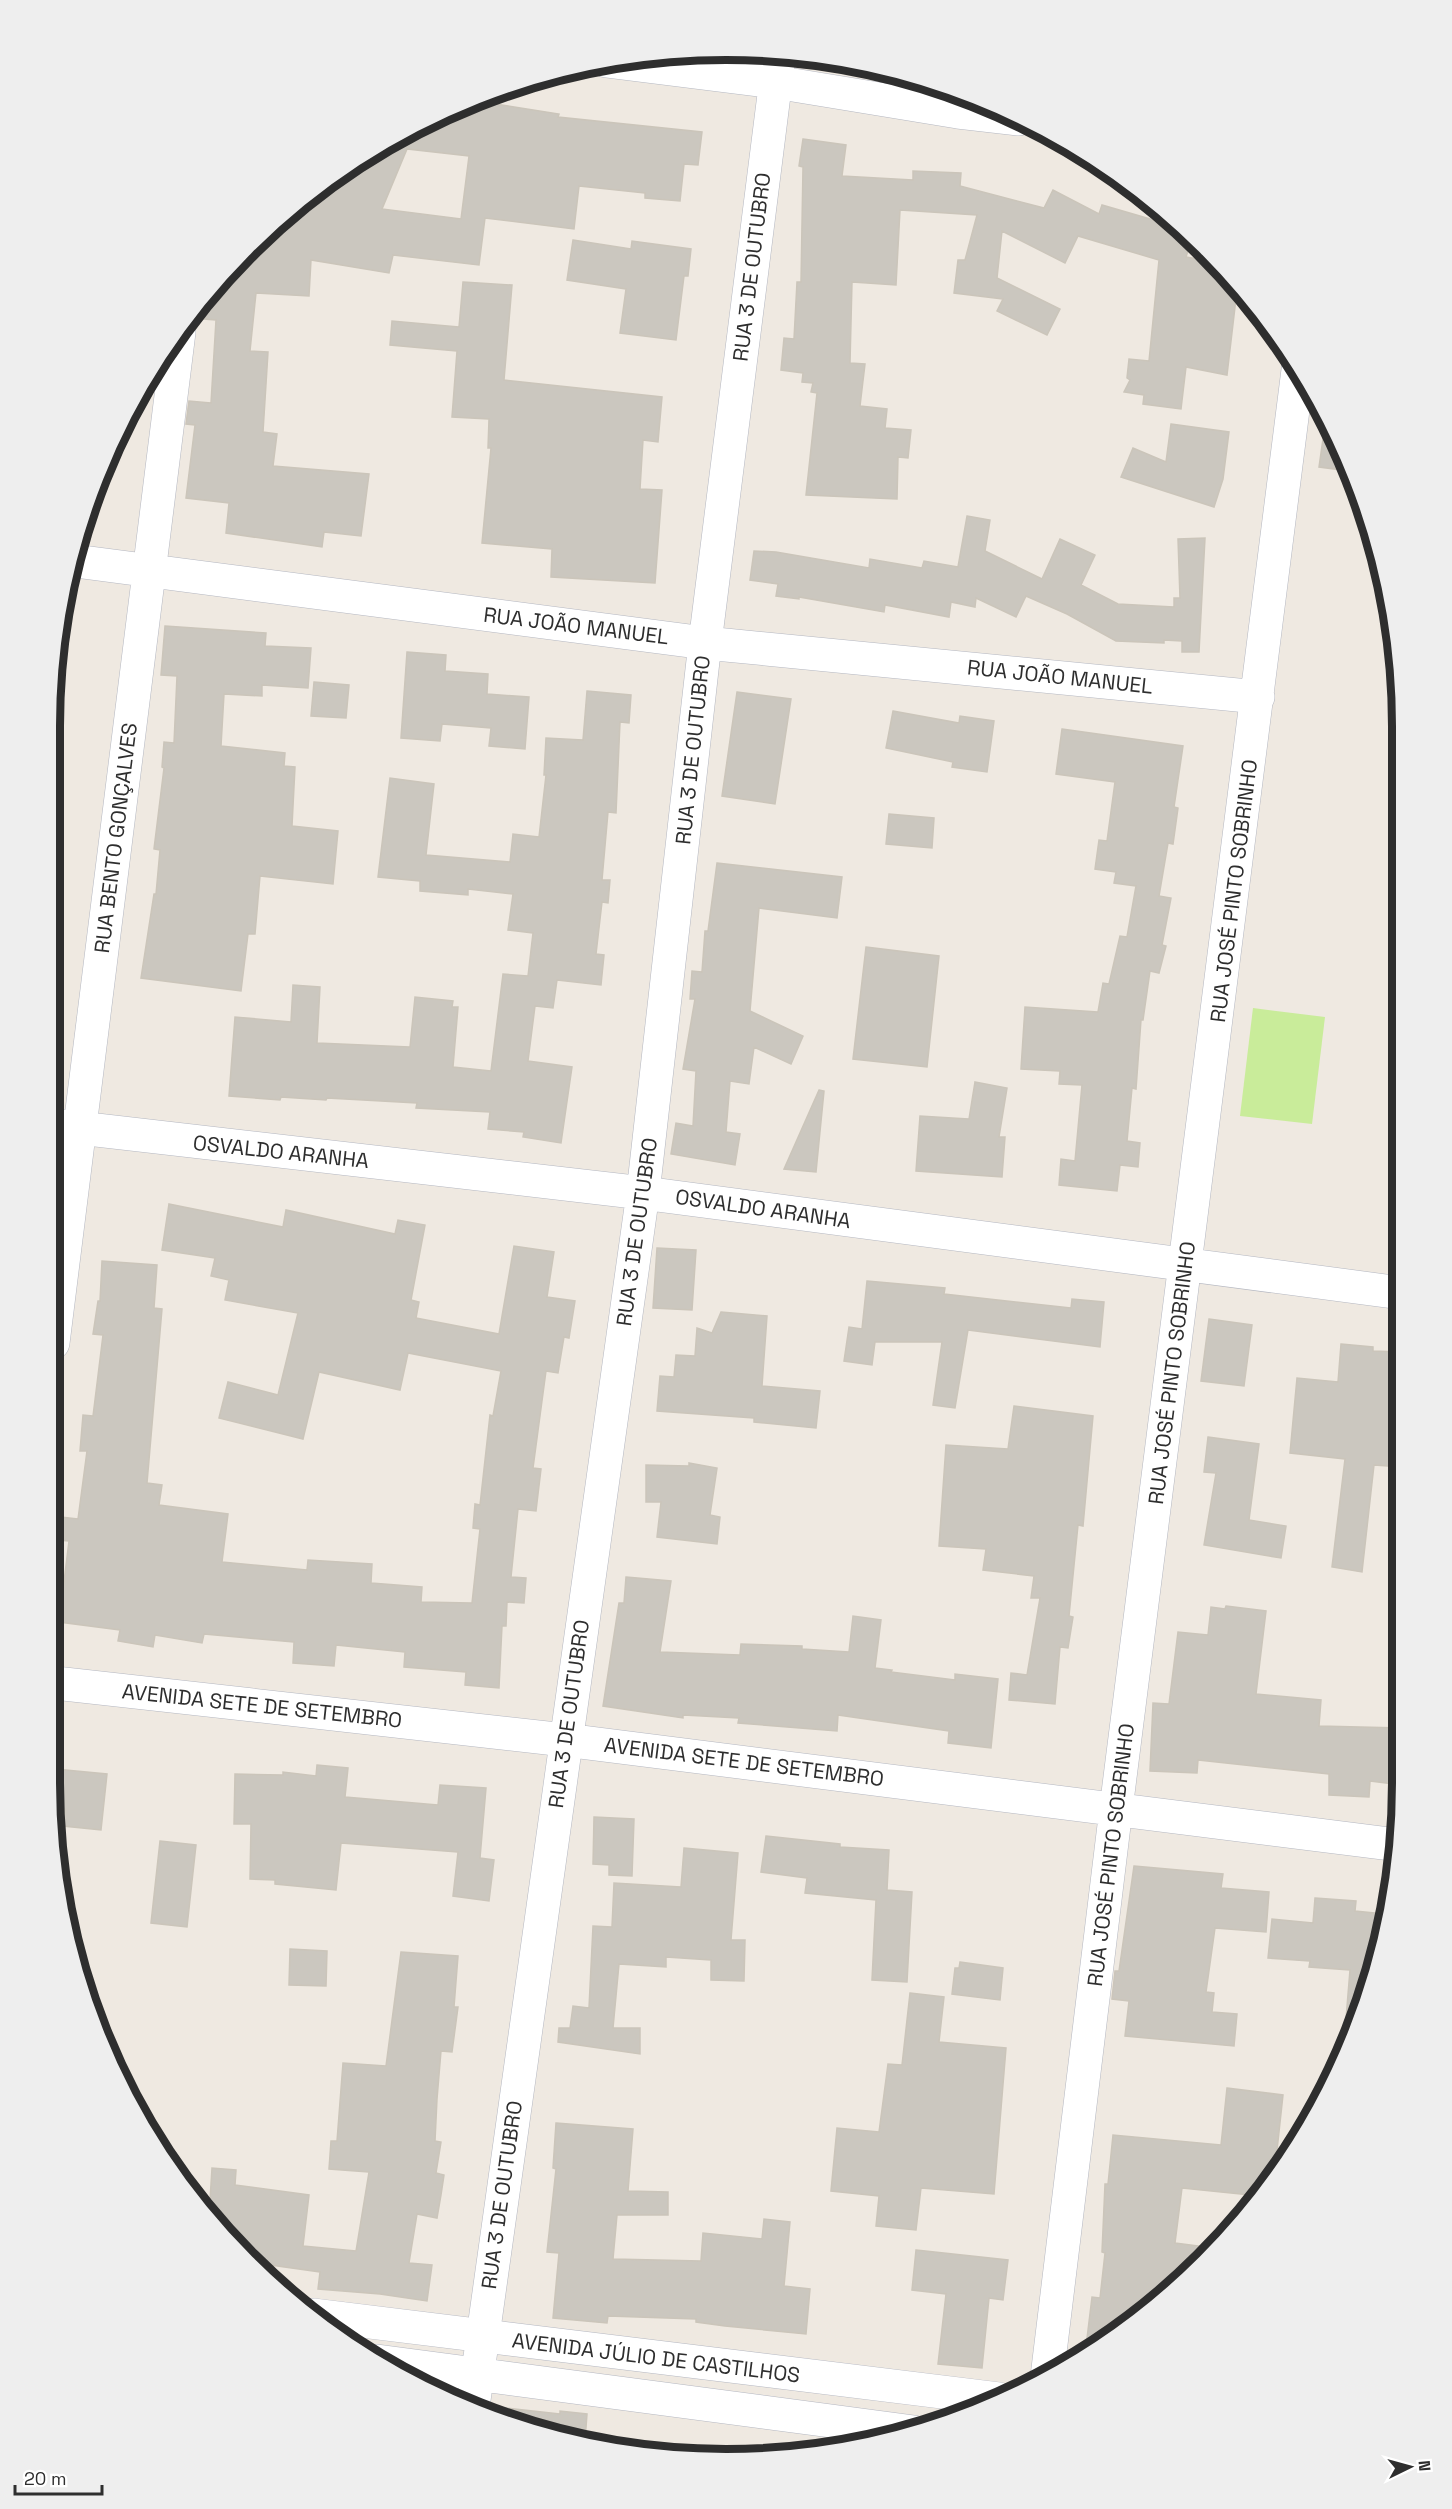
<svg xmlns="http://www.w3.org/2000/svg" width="1452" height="2509" font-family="'Space Grotesk',sans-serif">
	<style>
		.pitch { fill: #c9ec9a }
		.building { fill: #cbc7bf; stroke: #cbc5ba; stroke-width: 1.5; fill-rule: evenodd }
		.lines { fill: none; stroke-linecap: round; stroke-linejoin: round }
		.minor-casing { stroke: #b4b7c1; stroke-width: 34 }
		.minor { stroke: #fff; stroke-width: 33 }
		.labels { text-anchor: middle; stroke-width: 4.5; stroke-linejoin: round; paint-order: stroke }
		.street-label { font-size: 21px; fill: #2e2e2e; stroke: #fff }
		.rim { fill: none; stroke: #2e2e2e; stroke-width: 8 }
	</style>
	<rect width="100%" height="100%" fill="#efe9e1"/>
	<path class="pitch" d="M 1253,1008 L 1325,1017 L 1312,1124 L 1240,1116 Z"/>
	<path class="building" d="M 476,101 L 559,114 L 558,117 L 702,132 L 698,165 L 684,164 L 680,201 L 645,198 L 645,193 L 579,186 L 574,229 L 485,218 L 479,265 L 393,255 L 389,273 L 311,260 L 309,296 L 256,293 L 250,351 L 268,352 L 263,432 L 277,434 L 273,466 L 369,474 L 361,536 L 324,532 L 322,547 L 226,533 L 229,503 L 186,498 L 195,425 L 186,424 L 189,401 L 211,403 L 216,320 L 204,319 L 206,299 L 247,248 L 350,164 L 450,110 L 475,113 ZM 407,149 L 469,156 L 461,219 L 382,209 Z
		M 803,139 L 846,145 L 842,176 L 913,180 L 913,171 L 961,173 L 960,186 L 1044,208 L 1053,190 L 1099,214 L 1102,205 L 1181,228 L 1192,238 L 1186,257 L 1216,262 L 1237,290 L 1227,375 L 1186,367 L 1181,409 L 1143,404 L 1144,395 L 1124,392 L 1130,380 L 1127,378 L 1129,359 L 1149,361 L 1159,260 L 1078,236 L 1065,263 L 1002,231 L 997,278 L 1060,309 L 1047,335 L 997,311 L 1003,299 L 954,293 L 958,260 L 965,260 L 977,215 L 900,210 L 896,285 L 852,282 L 850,363 L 865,364 L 860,406 L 887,409 L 885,428 L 911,430 L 908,458 L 898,457 L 897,499 L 806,495 L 817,393 L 811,392 L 813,383 L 802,382 L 803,373 L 781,370 L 784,338 L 794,339 L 797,282 L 801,282 L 803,167 L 799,166 Z
		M 573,240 L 631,249 L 632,241 L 691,249 L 688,276 L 684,276 L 676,340 L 620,333 L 626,289 L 567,280 Z
		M 463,282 L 512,285 L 504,380 L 662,397 L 658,442 L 643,440 L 640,489 L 662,490 L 655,583 L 551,577 L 552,549 L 482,543 L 491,448 L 488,448 L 489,419 L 452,417 L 457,351 L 390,345 L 392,321 L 459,327 Z
		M 1326,418 L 1342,453 L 1350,471 L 1319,467 Z
		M 1171,424 L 1229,432 L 1223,479 L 1214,507 L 1121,477 L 1133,448 L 1166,462 Z
		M 967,516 L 990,520 L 985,551 L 1042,579 L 1060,539 L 1095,555 L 1081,585 L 1118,604 L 1174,607 L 1174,598 L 1180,598 L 1178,539 L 1205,538 L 1199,652 L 1182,652 L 1182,641 L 1164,640 L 1164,643 L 1116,641 L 1067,614 L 1026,596 L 1016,617 L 976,598 L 975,607 L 951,602 L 949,617 L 885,605 L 884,612 L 799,597 L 799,599 L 776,596 L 778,584 L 750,580 L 754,551 L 776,552 L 869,568 L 870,559 L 922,568 L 924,561 L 958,567 Z
		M 165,626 L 266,633 L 265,646 L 311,648 L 308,688 L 262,685 L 262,696 L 224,694 L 221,746 L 285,753 L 284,766 L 295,767 L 292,826 L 338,831 L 333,884 L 260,876 L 255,934 L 248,934 L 241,991 L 141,978 L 154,894 L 156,894 L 160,850 L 154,849 L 164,768 L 162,767 L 164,742 L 174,743 L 177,676 L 161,675 Z
		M 407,652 L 446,655 L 445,671 L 488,674 L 487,694 L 529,697 L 525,749 L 489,746 L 491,728 L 442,724 L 440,741 L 401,738 Z
		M 314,682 L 349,685 L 346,718 L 311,716 Z
		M 587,691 L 631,695 L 629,723 L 620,722 L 616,813 L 608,812 L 602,880 L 610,880 L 608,903 L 602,902 L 596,954 L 604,955 L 601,985 L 557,980 L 553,1008 L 535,1006 L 528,1061 L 572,1067 L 561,1143 L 523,1137 L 524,1132 L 488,1129 L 490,1112 L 416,1108 L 417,1103 L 327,1098 L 326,1100 L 281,1097 L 280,1100 L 229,1096 L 235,1017 L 291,1022 L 293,985 L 320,987 L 317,1043 L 410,1047 L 415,997 L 453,1001 L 452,1007 L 458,1007 L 453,1067 L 491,1071 L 503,974 L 528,976 L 533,933 L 508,930 L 513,894 L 468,889 L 468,895 L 420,891 L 420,881 L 378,877 L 390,778 L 434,784 L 426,855 L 510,862 L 513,834 L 539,837 L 546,775 L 544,775 L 546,738 L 583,740 Z
		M 737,692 L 791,699 L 775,804 L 722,796 Z
		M 893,711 L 959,723 L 960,716 L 994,721 L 987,772 L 952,767 L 953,762 L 886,748 Z
		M 1062,729 L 1183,746 L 1174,807 L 1178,808 L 1173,844 L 1168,843 L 1159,896 L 1171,898 L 1162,945 L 1166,946 L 1159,973 L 1150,971 L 1143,1020 L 1141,1020 L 1136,1089 L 1132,1088 L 1127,1141 L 1140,1143 L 1138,1167 L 1120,1165 L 1117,1191 L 1059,1185 L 1061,1159 L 1075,1161 L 1082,1085 L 1059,1084 L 1060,1071 L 1021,1069 L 1025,1007 L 1098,1012 L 1103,983 L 1109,984 L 1120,936 L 1127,937 L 1136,886 L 1114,883 L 1116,872 L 1095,869 L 1099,840 L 1107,841 L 1115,782 L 1056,774 Z
		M 889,814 L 934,818 L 932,848 L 886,844 Z
		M 717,863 L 842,877 L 837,918 L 759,908 L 750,1011 L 803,1036 L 791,1064 L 754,1047 L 749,1084 L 730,1081 L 726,1132 L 740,1134 L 735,1165 L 671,1154 L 676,1123 L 693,1126 L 696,1071 L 683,1069 L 695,999 L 690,999 L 692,971 L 702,972 L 705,931 L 708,931 Z
		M 866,947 L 939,956 L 927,1067 L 853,1059 Z
		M 975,1082 L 1007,1088 L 999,1137 L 1005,1137 L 1002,1177 L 916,1171 L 920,1116 L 969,1119 Z
		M 819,1090 L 824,1091 L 816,1172 L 784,1169 Z
		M 169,1204 L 283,1227 L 286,1210 L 395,1234 L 398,1220 L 425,1225 L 411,1300 L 419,1302 L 416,1318 L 499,1334 L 514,1246 L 554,1252 L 547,1297 L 575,1301 L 569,1338 L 564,1337 L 558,1373 L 546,1371 L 533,1468 L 541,1469 L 536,1511 L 518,1509 L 511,1577 L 526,1578 L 524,1603 L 507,1602 L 506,1626 L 502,1626 L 499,1688 L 465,1685 L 466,1672 L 404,1667 L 405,1652 L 336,1645 L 334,1666 L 293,1663 L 294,1642 L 204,1634 L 202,1643 L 155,1635 L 153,1647 L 118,1641 L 120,1630 L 59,1622 L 69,1541 L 58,1540 L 61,1517 L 78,1519 L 87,1451 L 80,1451 L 83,1415 L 93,1416 L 103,1335 L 93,1334 L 98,1301 L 100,1301 L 102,1261 L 157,1265 L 154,1308 L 162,1309 L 147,1483 L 162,1485 L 159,1505 L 228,1514 L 222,1562 L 307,1570 L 308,1560 L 372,1564 L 371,1583 L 422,1587 L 421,1602 L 472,1603 L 480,1529 L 473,1528 L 475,1504 L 480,1505 L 490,1415 L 493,1416 L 501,1371 L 408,1353 L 400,1390 L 319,1372 L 303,1439 L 219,1418 L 228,1382 L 278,1395 L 298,1313 L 225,1300 L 229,1280 L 211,1276 L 215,1258 L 162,1250 Z
		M 657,1248 L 696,1250 L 692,1310 L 653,1308 Z
		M 867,1281 L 945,1288 L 944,1294 L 1071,1308 L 1072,1299 L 1104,1302 L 1100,1347 L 968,1330 L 955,1408 L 933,1405 L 942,1342 L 875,1342 L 872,1365 L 844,1361 L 849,1327 L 862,1329 Z
		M 721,1312 L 767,1316 L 762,1386 L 820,1391 L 816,1428 L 754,1422 L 754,1418 L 657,1411 L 660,1376 L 674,1377 L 676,1355 L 695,1356 L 697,1328 L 712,1333 Z
		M 1209,1319 L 1252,1325 L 1244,1386 L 1201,1381 Z
		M 1341,1344 L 1373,1347 L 1373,1351 L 1401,1352 L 1401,1467 L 1374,1465 L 1362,1572 L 1332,1567 L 1345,1459 L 1290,1453 L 1297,1378 L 1338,1382 Z
		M 1014,1406 L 1093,1416 L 1083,1526 L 1078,1525 L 1069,1616 L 1073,1617 L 1068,1648 L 1060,1647 L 1055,1704 L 1009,1700 L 1011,1673 L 1027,1675 L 1040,1598 L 1031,1598 L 1034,1576 L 983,1570 L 986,1549 L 939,1546 L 946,1445 L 1008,1449 Z
		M 1208,1437 L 1259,1444 L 1249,1520 L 1286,1526 L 1281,1558 L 1204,1545 L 1216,1473 L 1204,1472 Z
		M 689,1463 L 717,1468 L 710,1515 L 720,1517 L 717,1544 L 657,1537 L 661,1502 L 646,1502 L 646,1465 L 689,1466 Z
		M 626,1577 L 671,1581 L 660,1652 L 740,1655 L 741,1644 L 802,1646 L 802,1649 L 849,1652 L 853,1616 L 881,1620 L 875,1668 L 892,1670 L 891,1672 L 955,1680 L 955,1674 L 998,1679 L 991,1748 L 948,1743 L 949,1731 L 838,1715 L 837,1731 L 738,1723 L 739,1718 L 683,1715 L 683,1718 L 603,1706 L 619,1603 L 624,1603 Z
		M 1226,1606 L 1266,1611 L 1256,1694 L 1321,1700 L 1319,1726 L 1401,1728 L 1401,1785 L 1370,1781 L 1369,1797 L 1329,1795 L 1329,1774 L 1198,1760 L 1197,1773 L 1150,1771 L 1153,1703 L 1169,1704 L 1178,1632 L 1208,1635 L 1211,1607 L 1225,1609 Z
		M 317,1765 L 348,1768 L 345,1797 L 438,1805 L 440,1785 L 486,1788 L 480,1858 L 494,1860 L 489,1901 L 453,1896 L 458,1852 L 341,1843 L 336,1890 L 275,1884 L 275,1880 L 250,1879 L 251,1824 L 234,1824 L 235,1774 L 283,1775 L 283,1772 L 316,1776 Z
		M 55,1769 L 107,1774 L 101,1830 L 63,1826 L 65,1809 L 55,1808 Z
		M 594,1817 L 634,1819 L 632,1876 L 609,1875 L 609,1865 L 593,1864 Z
		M 766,1836 L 840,1844 L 840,1847 L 889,1850 L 887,1890 L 912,1892 L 907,1982 L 872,1980 L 876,1900 L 805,1893 L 807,1878 L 761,1872 Z
		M 160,1841 L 196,1845 L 187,1927 L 151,1923 Z
		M 684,1848 L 738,1853 L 731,1940 L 745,1940 L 744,1981 L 711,1980 L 711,1960 L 666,1957 L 666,1967 L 619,1964 L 613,2028 L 640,2028 L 640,2054 L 558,2042 L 559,2028 L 570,2028 L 573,2006 L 589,2008 L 593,1926 L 612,1927 L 614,1883 L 681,1887 Z
		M 1134,1866 L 1223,1874 L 1221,1888 L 1269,1892 L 1266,1932 L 1215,1928 L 1206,1992 L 1214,1993 L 1212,2012 L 1237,2014 L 1234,2046 L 1125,2036 L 1129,2001 L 1112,1999 L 1115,1971 L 1119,1971 Z
		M 1315,1898 L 1356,1901 L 1355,1911 L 1384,1914 L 1366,2001 L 1351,2032 L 1345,2031 L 1350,1970 L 1309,1967 L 1310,1961 L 1268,1958 L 1272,1919 L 1313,1923 Z
		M 290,1949 L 327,1951 L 326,1986 L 289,1985 Z
		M 401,1952 L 458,1956 L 454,2007 L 458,2007 L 452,2052 L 441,2051 L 437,2099 L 435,2141 L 441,2142 L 436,2173 L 444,2175 L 441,2195 L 437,2218 L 417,2214 L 409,2263 L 432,2265 L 427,2301 L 380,2294 L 318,2289 L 320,2272 L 248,2262 L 209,2217 L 212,2168 L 236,2170 L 235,2185 L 309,2195 L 303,2246 L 356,2251 L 369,2172 L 329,2169 L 331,2141 L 337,2141 L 343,2063 L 386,2066 Z
		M 960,1962 L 1003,1968 L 1000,2000 L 952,1994 L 955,1968 L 959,1968 Z
		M 910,1993 L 944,1997 L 939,2042 L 1006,2048 L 994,2194 L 921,2188 L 916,2230 L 876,2226 L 879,2196 L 831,2191 L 837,2128 L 879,2132 L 888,2064 L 902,2065 Z
		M 1227,2088 L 1283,2095 L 1274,2178 L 1260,2196 L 1182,2188 L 1175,2243 L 1214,2248 L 1138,2319 L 1085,2355 L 1092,2297 L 1100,2298 L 1105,2253 L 1102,2252 L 1105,2184 L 1108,2184 L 1113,2135 L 1221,2145 Z
		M 556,2123 L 633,2129 L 628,2191 L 668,2192 L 668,2215 L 617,2215 L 613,2259 L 701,2261 L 703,2233 L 762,2239 L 764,2219 L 790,2222 L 784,2286 L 810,2289 L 806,2334 L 725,2326 L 696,2322 L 696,2319 L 608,2316 L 607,2323 L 553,2318 L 559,2253 L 547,2252 L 556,2169 L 553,2168 Z
		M 916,2250 L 1008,2260 L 1003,2300 L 989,2298 L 982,2368 L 938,2364 L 946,2294 L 912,2290 Z
		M 496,2407 L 560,2414 L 560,2411 L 587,2414 L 585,2441 L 551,2436 L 494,2415 Z"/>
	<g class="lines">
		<g class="minor-casing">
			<path id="minor" d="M 606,61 L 775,82 L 958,112 L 1019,119
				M 75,561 L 705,643 L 1258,697
				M 53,1125 L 643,1193 L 1401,1293
				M 53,1343 L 179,332
				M 55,1683 L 565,1740 L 1398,1845
				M 313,2315 L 999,2399
				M 377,2361 L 914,2432
				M 1047,2377 L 1116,1809 L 1298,370
				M 473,2407 L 643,1193 L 705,643 L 779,55"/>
		</g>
		<use href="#minor" class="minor"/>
	</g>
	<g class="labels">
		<g class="street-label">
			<text transform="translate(752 267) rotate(-83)" y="7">RUA 3 DE OUTUBRO</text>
			<text transform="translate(576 626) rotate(7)" y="7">RUA JOÃO MANUEL</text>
			<text transform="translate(1060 677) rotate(6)" y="7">RUA JOÃO MANUEL</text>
			<text transform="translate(693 750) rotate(-84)" y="7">RUA 3 DE OUTUBRO</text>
			<text transform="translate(116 838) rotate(-83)" y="7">RUA BENTO GONÇALVES</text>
			<text transform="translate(1234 891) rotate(-83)" y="7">RUA JOSÉ PINTO SOBRINHO</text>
			<text transform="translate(281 1152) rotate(6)" y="7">OSVALDO ARANHA</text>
			<text transform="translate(763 1209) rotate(8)" y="7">OSVALDO ARANHA</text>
			<text transform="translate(637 1232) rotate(-82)" y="7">RUA 3 DE OUTUBRO</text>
			<text transform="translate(1172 1373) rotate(-83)" y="7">RUA JOSÉ PINTO SOBRINHO</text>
			<text transform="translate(262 1706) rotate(6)" y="7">AVENIDA SETE DE SETEMBRO</text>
			<text transform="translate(569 1714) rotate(-82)" y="7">RUA 3 DE OUTUBRO</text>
			<text transform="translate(744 1762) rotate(7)" y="7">AVENIDA SETE DE SETEMBRO</text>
			<text transform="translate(1111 1855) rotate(-83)" y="7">RUA JOSÉ PINTO SOBRINHO</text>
			<text transform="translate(502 2195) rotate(-82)" y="7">RUA 3 DE OUTUBRO</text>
			<text transform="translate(656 2358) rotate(7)" y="7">AVENIDA JÚLIO DE CASTILHOS</text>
		</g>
	</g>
	<path d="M0 0H1452V2509H0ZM726 60H726A666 666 0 0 1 1392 726V1783A666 666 0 0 1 726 2449H726A666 666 0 0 1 60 1783V726A666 666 0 0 1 726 60Z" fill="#eee" fill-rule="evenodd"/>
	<path class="rim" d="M726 60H726A666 666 0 0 1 1392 726V1783A666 666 0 0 1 726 2449H726A666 666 0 0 1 60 1783V726A666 666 0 0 1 726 60Z"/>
	<g transform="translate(1410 2467) rotate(85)" stroke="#ffffff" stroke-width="4.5" paint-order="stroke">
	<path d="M0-4.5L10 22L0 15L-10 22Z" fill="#2e2e2e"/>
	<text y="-9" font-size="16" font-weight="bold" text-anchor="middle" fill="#2e2e2e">N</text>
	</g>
	<path d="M15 2485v9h87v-9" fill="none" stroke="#2e2e2e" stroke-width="3"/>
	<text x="24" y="2485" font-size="18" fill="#2e2e2e" stroke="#ffffff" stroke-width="4.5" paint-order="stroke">20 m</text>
</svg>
